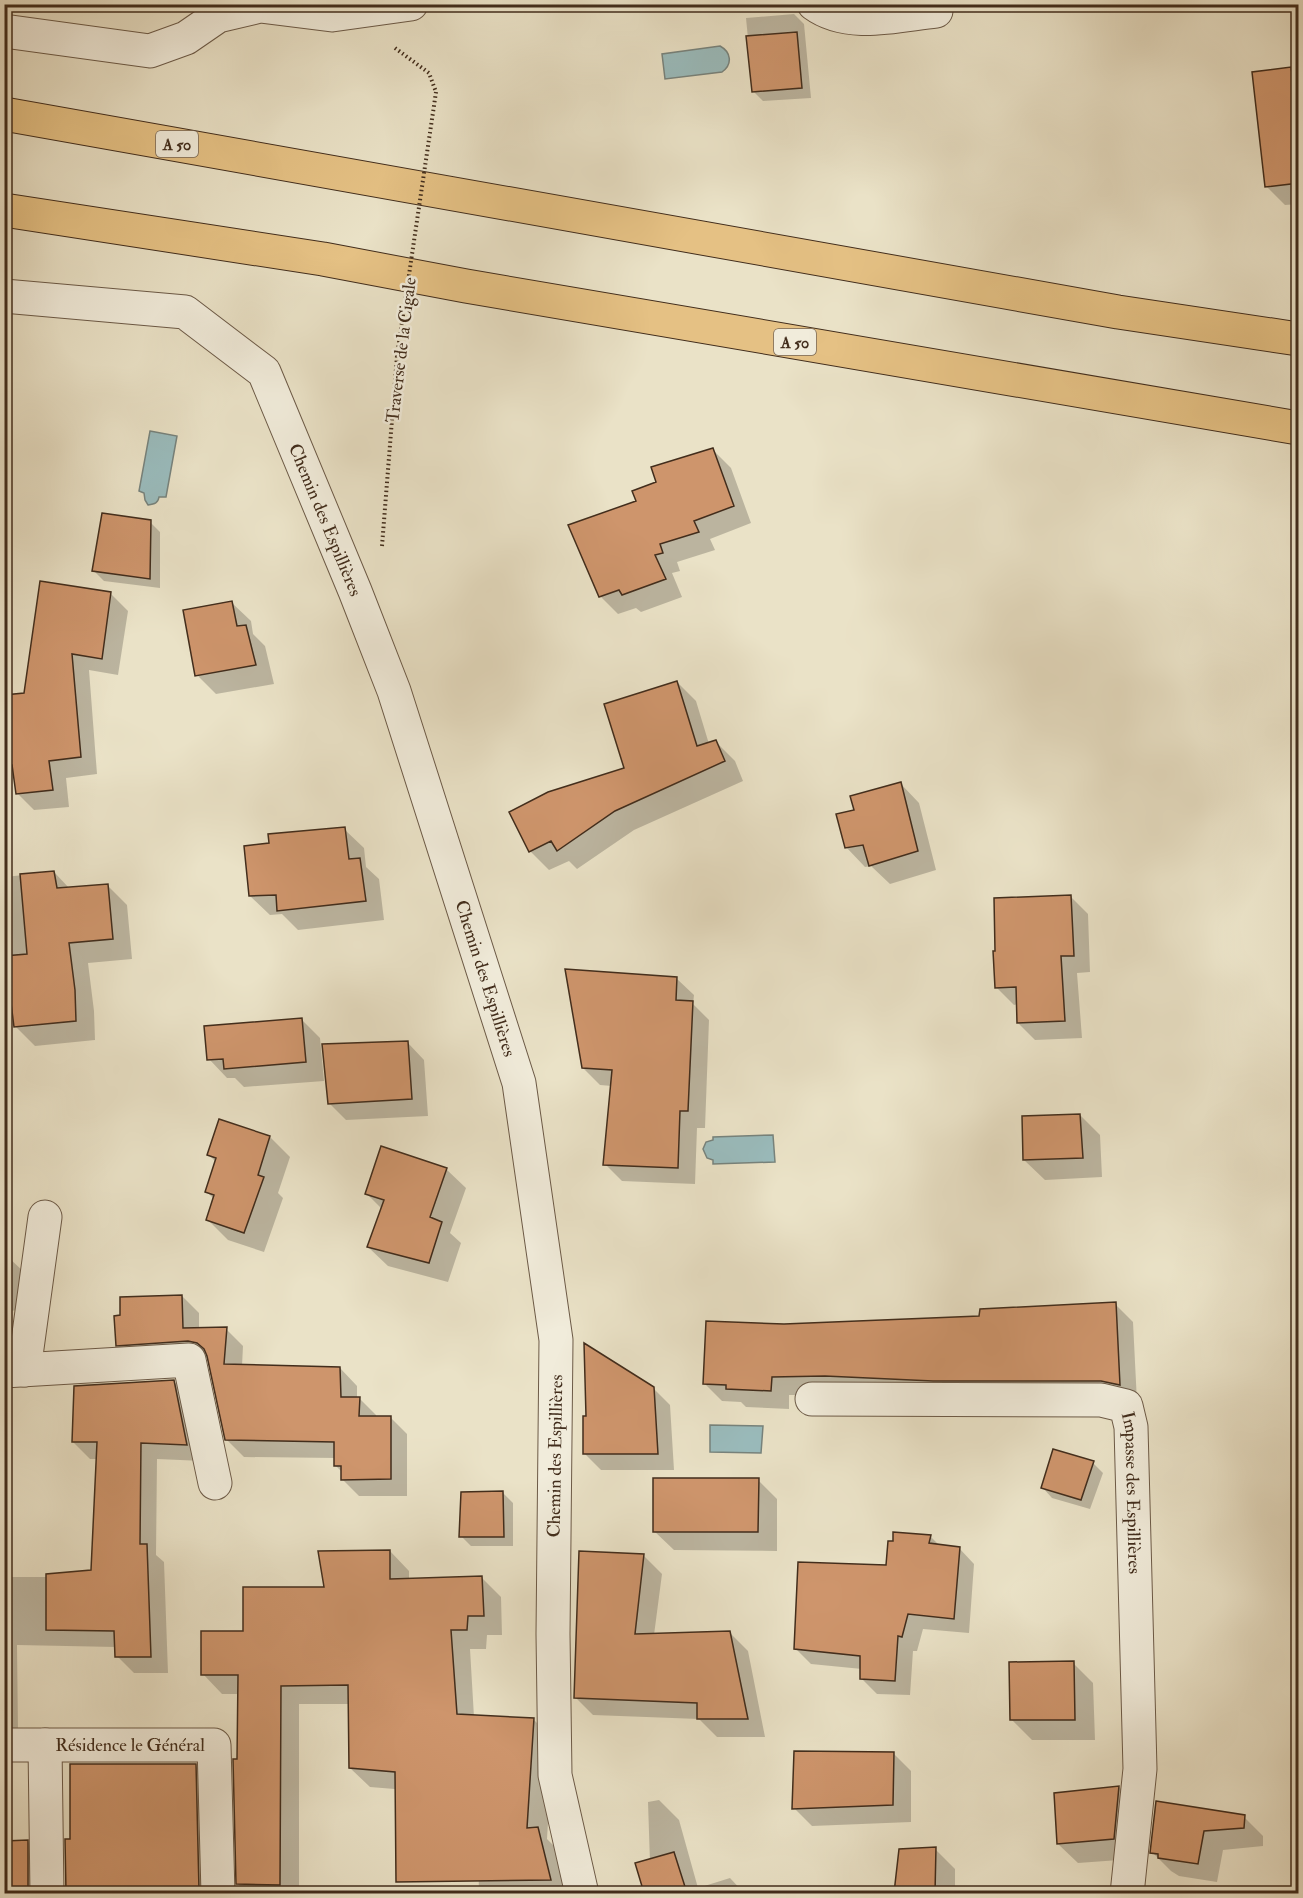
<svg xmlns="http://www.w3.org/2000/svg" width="1303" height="1898" font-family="'IM FELL Double Pica',serif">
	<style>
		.water { fill: #9abcbd; stroke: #77837d; stroke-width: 1.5 }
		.shadow { fill: #0003 }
		.building { fill: #ce956c; stroke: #422d1c; stroke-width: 1.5 }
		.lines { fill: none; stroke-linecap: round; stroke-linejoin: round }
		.minor-casing { stroke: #6c5a47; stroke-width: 35 }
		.highway-casing { stroke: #422d1c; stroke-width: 35 }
		.path { stroke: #422d1c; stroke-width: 4; stroke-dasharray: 1.5 3; stroke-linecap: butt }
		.minor { stroke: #f1ecdb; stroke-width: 33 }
		.highway { stroke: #e5c184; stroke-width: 33 }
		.path-bridge { stroke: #422d1c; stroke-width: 4; stroke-dasharray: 1.5 3; stroke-linecap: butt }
		.labels { text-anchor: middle; stroke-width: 5; stroke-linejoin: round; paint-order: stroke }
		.shield { fill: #f1ecdb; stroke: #766655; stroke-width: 1.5 }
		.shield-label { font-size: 16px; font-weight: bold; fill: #422d1c }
		.street-label { font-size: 18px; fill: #422d1c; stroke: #f1ecdb }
	</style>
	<rect width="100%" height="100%" fill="#eae2c7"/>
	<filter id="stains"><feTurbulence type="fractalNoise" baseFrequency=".00333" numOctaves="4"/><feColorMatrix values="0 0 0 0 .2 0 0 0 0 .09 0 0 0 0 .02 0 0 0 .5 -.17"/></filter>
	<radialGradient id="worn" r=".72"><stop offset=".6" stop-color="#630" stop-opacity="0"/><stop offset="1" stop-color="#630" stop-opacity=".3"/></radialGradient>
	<path class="water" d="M 720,46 C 731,52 733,64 722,72 L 665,79 L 662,54 Z
		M 150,431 L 177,436 L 166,497 L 159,497 C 158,503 155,504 148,505 L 145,500 L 144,493 L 139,491 Z
		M 773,1135 L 775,1162 L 713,1164 L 713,1160 L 707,1158 L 703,1149 L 706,1142 L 713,1140 L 713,1137 Z
		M 710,1425 L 763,1426 L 761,1453 L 710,1452 Z"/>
	<path class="shadow" d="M 881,4 L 970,4 L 971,9 L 921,15 Z
		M 794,14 L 804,24 L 811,98 L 763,101 L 753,91 L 746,18 Z
		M 1290,69 L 1298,77 L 1298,204 L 1285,205 L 1266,186 Z
		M 713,450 L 731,468 L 751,523 L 710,539 L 715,550 L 677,562 L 680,571 L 672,573 L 682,597 L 641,612 L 636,608 L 618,614 L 600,596 L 638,502 L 658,483 Z
		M 150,522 L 160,532 L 160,588 L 104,581 L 94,571 Z
		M 110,593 L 128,611 L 118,675 L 89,670 L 97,774 L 66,778 L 69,807 L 34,810 L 17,793 L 14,771 L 7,764 L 25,694 Z
		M 232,603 L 251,621 L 253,634 L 265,646 L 274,684 L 216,694 L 197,675 Z
		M 677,682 L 696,701 L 709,744 L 716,742 L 735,761 L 743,781 L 634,830 L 577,869 L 569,861 L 549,870 L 530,851 L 626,769 Z
		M 900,783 L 919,803 L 936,870 L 890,884 L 871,866 L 865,867 L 846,847 L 855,811 Z
		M 344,829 L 364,848 L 366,867 L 379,879 L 384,920 L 298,930 L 282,914 L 270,915 L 250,896 Z
		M 54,872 L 70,889 L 107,885 L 127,905 L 132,959 L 88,963 L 94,1011 L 95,1040 L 35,1046 L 15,1026 L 14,1017 L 4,1007 L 4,877 Z
		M 1071,897 L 1088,914 L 1090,972 L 1077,973 L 1082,1038 L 1035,1040 L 1018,1023 L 1018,1004 L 1014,1005 L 997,988 Z
		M 676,978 L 694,995 L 693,1004 L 709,1020 L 705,1128 L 697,1128 L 695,1184 L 622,1181 L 605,1164 L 612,1086 L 600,1085 L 583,1068 Z
		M 302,1020 L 320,1038 L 324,1081 L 244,1087 L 235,1078 L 227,1078 L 209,1059 Z
		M 408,1043 L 424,1060 L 428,1116 L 346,1120 L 329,1103 Z
		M 1080,1115 L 1100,1135 L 1102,1177 L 1045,1180 L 1024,1160 Z
		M 270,1137 L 290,1157 L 278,1193 L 283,1198 L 264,1252 L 228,1240 L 208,1220 L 214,1199 L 206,1191 L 216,1162 L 209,1155 Z
		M 446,1169 L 466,1188 L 450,1233 L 461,1243 L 448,1282 L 388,1266 L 368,1247 L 382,1209 L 367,1194 Z
		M 4,1256 L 7,1256 L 26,1274 L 27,1310 L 4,1311 Z
		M 182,1296 L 199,1313 L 199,1329 L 226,1329 L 243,1346 L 242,1366 L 340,1368 L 357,1386 L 357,1398 L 359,1398 L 376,1415 L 376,1417 L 390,1417 L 407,1434 L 407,1496 L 359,1496 L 342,1479 L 342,1472 L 336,1466 L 336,1458 L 244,1457 L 227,1440 L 209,1358 L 134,1362 L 117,1345 Z
		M 1115,1304 L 1133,1322 L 1137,1402 L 904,1395 L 789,1395 L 789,1409 L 746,1407 L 741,1402 L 722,1401 L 704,1383 L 784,1326 L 981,1317 Z
		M 173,1381 L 190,1398 L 203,1461 L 157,1459 L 156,1555 L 164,1562 L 168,1673 L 134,1673 L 117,1656 L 116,1647 L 17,1645 L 18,1732 L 4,1734 L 4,1577 L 47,1577 L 93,1571 L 98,1459 L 90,1459 L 73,1442 Z
		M 653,1388 L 670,1405 L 674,1470 L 601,1470 L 584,1453 Z
		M 1054,1451 L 1093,1463 L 1103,1473 L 1090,1509 L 1052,1498 L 1043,1488 Z
		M 758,1480 L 777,1499 L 777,1551 L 674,1550 L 654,1531 Z
		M 503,1493 L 513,1503 L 513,1546 L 471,1546 L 461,1536 Z
		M 930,1536 L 940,1546 L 959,1548 L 974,1564 L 969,1633 L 923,1629 L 917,1651 L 913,1651 L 910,1695 L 877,1694 L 862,1679 L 862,1669 L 811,1664 L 796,1649 L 887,1567 Z
		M 390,1551 L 409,1571 L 409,1580 L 482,1578 L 501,1597 L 502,1635 L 487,1635 L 486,1649 L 470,1649 L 474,1717 L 533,1719 L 553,1739 L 547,1839 L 557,1849 L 568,1894 L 479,1894 L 476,1753 L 431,1792 L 370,1787 L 350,1768 L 350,1704 L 299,1704 L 299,1894 L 248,1894 L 238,1884 L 239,1694 L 222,1694 L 203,1674 L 245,1632 L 326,1589 Z
		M 644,1556 L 662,1574 L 654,1635 L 730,1633 L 748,1651 L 765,1737 L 717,1737 L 699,1719 L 593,1715 L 575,1697 Z
		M 1073,1663 L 1093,1683 L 1095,1740 L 1032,1740 L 1012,1720 Z
		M 893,1753 L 911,1771 L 911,1822 L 812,1826 L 794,1808 Z
		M 195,1765 L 224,1795 L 227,1894 L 69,1894 L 67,1891 Z
		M 1119,1787 L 1139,1807 L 1133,1859 L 1078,1863 L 1058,1844 Z
		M 659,1800 L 679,1820 L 698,1888 L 730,1878 L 745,1894 L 651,1894 L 648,1802 Z
		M 1157,1802 L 1244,1817 L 1263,1836 L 1263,1846 L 1223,1850 L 1217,1882 L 1179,1876 L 1171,1871 L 1152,1852 Z
		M 27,1841 L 45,1859 L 45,1894 L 4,1894 L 4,1842 Z
		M 935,1849 L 955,1869 L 955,1894 L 896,1894 L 901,1850 Z"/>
	<path class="building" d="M 797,32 L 802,88 L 752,92 L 746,36 Z
		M 1291,67 L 1299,120 L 1299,183 L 1265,187 L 1252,72 Z
		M 713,448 L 734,506 L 694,521 L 699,532 L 660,544 L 663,553 L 655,555 L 666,579 L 622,595 L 619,590 L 599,597 L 568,525 L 636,501 L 632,491 L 656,482 L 651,467 Z
		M 102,513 L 151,520 L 150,579 L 92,571 Z
		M 40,581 L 111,592 L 102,659 L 72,654 L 81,757 L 49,761 L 53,790 L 16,794 L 12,765 L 4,765 L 4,695 L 24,693 Z
		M 232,601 L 237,626 L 246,625 L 256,665 L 195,676 L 183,610 Z
		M 677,681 L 697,746 L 716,740 L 725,761 L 615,811 L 557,851 L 551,841 L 529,852 L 509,812 L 548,792 L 624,768 L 604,704 Z
		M 901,782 L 918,851 L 869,866 L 863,845 L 845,848 L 836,814 L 854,810 L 850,796 Z
		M 345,827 L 349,859 L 360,858 L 366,901 L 277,911 L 276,895 L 249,896 L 244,846 L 269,843 L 268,834 Z
		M 54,871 L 57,888 L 108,884 L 113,939 L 69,943 L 75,990 L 76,1021 L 14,1027 L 10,995 L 4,996 L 4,956 L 27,954 L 20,874 Z
		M 1071,895 L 1074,956 L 1061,956 L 1065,1021 L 1017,1023 L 1016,987 L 995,988 L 993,951 L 995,951 L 994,898 Z
		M 565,969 L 677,977 L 676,1000 L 693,1001 L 688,1111 L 680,1111 L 678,1168 L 603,1165 L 612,1070 L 582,1068 Z
		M 302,1018 L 306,1062 L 224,1069 L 223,1059 L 207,1060 L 204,1026 Z
		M 408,1041 L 412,1099 L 328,1104 L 322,1044 Z
		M 1080,1114 L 1083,1158 L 1023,1160 L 1022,1116 Z
		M 219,1119 L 270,1136 L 258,1175 L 264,1177 L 244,1233 L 206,1220 L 214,1195 L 205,1192 L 216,1158 L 207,1155 Z
		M 381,1146 L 447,1168 L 430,1217 L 442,1222 L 429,1263 L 367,1247 L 384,1200 L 365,1194 Z
		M 182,1295 L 183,1328 L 227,1327 L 224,1364 L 340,1367 L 341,1397 L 360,1397 L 359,1416 L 391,1416 L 391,1479 L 341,1480 L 341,1466 L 334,1466 L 334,1442 L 225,1440 L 207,1356 L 204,1349 L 197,1343 L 188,1341 L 116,1346 L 114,1316 L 120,1315 L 120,1297 Z
		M 1116,1302 L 1120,1385 L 1101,1381 L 933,1381 L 825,1376 L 772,1377 L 771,1391 L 726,1389 L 726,1385 L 703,1384 L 706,1321 L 784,1324 L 979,1316 L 980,1309 Z
		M 584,1343 L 654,1387 L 658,1454 L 583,1454 L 583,1416 L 586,1416 Z
		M 174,1380 L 187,1445 L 141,1443 L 140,1544 L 147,1544 L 151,1657 L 115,1657 L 114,1631 L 46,1630 L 46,1574 L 91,1570 L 97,1442 L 72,1442 L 74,1386 Z
		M 1053,1449 L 1094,1461 L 1081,1500 L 1041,1488 Z
		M 653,1478 L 759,1478 L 758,1532 L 653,1532 Z
		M 503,1491 L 504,1537 L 459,1537 L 461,1492 Z
		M 893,1532 L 931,1535 L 929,1543 L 960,1547 L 954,1619 L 908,1614 L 902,1637 L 898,1636 L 895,1681 L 860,1679 L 860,1656 L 794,1649 L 798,1562 L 886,1565 L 888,1541 L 893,1541 Z
		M 390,1550 L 390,1579 L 482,1576 L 484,1616 L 468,1616 L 467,1630 L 451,1630 L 457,1714 L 534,1718 L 527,1828 L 538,1827 L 551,1880 L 396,1882 L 395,1772 L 349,1768 L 348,1685 L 281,1686 L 280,1885 L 236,1884 L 233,1759 L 237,1759 L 238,1675 L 201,1675 L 201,1631 L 243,1631 L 243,1587 L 324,1587 L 318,1551 Z
		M 579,1551 L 644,1554 L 635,1634 L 730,1631 L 748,1719 L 697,1719 L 697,1703 L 574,1698 Z
		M 1074,1661 L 1075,1720 L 1010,1720 L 1009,1662 Z
		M 794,1751 L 894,1752 L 893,1805 L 792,1809 Z
		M 70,1764 L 196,1764 L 199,1890 L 66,1892 L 65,1839 L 70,1839 Z
		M 1119,1786 L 1114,1839 L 1057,1844 L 1054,1793 Z
		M 1156,1801 L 1245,1815 L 1244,1828 L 1204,1831 L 1198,1864 L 1158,1858 L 1158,1854 L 1150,1853 Z
		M 28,1840 L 28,1893 L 4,1893 L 4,1841 Z
		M 936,1847 L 935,1893 L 894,1893 L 899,1849 Z
		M 674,1852 L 687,1893 L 644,1893 L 635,1863 Z"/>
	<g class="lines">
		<g class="minor-casing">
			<g id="minor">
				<path d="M 814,4 C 848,29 898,15 936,11"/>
				<path d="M 4,31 L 150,51 L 186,38 L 218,16 L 260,6 L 332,15 L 411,4"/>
				<path id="s1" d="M 4,296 L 185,312 L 264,372 L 355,591 L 394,691 L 519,1083 L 556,1340 L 553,1634 L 555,1775 L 582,1894"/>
				<path d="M 24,1370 L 45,1217"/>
				<path d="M 4,1371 L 189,1360 L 215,1483"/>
				<path id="s2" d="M 812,1399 L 1101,1400 L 1126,1406 L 1131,1427 L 1140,1769 L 1127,1894"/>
				<path id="s3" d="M 4,1745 L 214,1745 L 218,1894"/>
				<path d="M 45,1745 L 47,1894"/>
			</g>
		</g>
		<g class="highway-casing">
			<path id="highway" d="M 4,114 L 1118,312 L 1298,339
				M 4,210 L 323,259 L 466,286 L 1298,428"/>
		</g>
		<path class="path" d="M 395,48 L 429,73 L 436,92
			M 382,546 L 397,356"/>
		<use href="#minor" class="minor"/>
		<use href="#highway" class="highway"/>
		<path class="path-bridge" d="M 397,356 L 436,92"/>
	</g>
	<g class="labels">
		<g class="shield">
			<rect x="156" y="131" width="42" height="26" rx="4.5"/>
			<rect x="774" y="329" width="42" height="26" rx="4.5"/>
		</g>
		<g class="shield-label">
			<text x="177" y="150">A 50</text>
			<text x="795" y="348">A 50</text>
		</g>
		<g class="street-label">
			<text transform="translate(401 350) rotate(-83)" y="6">Traverse de la Cigale</text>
			<text dy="6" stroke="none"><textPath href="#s1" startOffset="441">Chemin des Espillières</textPath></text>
			<text dy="6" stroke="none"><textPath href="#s1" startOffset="927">Chemin des Espillières</textPath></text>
			<text transform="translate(555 1456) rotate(-89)" y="6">Chemin des Espillières</text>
			<text dy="6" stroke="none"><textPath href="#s2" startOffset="402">Impasse des Espillières</textPath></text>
			<text dy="6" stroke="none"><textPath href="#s3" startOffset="126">Résidence le Général</textPath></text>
		</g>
	</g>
	<rect width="1303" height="1898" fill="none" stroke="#eae2c7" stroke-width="24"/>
	<rect x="6" y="6" width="1291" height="1886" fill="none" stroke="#422d1c" stroke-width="3"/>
	<rect x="12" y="12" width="1279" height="1874" fill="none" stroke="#422d1c" stroke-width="1.5"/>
	<rect width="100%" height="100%" filter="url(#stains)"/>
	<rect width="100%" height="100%" fill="url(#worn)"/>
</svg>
